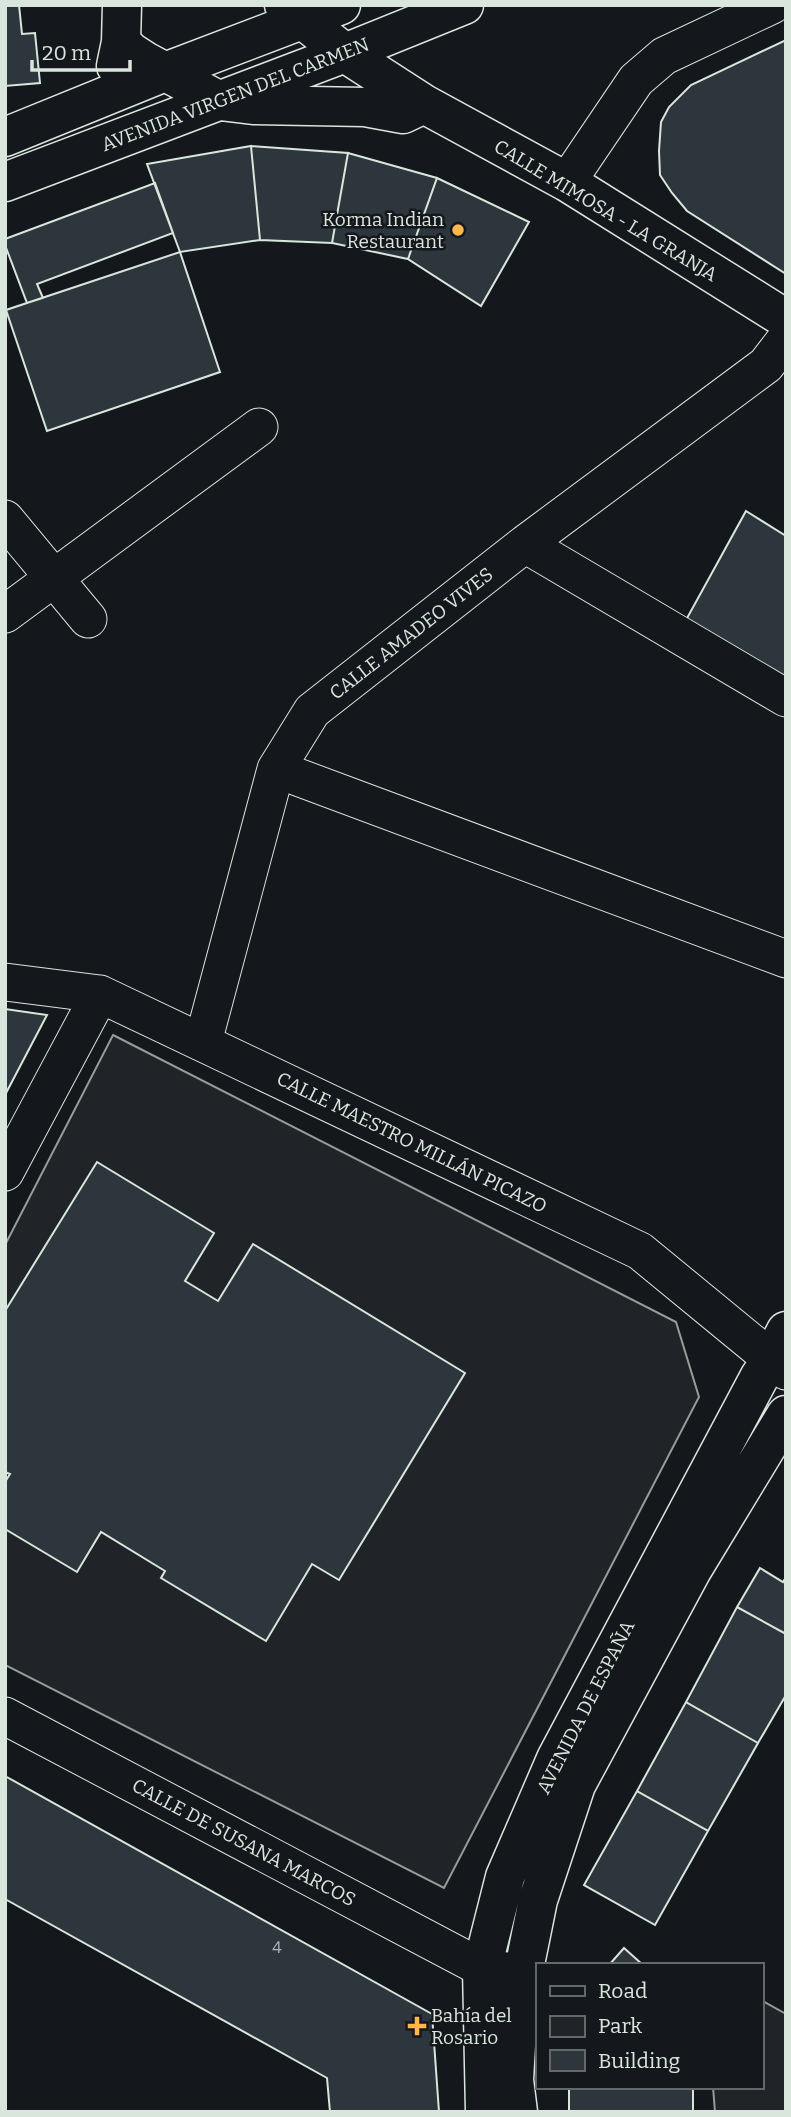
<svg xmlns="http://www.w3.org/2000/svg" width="791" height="2117" font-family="Bitter,serif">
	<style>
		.green { fill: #202428; stroke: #939e99; stroke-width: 2 }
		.building { fill: #2c363c; stroke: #d8e6dc; stroke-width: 2 }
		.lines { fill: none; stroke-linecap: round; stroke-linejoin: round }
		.minor-casing { stroke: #d8e6dc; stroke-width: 39 }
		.major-casing { stroke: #d8e6dc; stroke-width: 41 }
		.minor { stroke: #14181c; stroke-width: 37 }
		.major { stroke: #14181c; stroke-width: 38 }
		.poi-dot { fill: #ffb74d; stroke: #14181c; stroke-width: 2.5 }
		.labels { text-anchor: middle; stroke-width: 5; stroke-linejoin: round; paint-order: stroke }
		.number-label { font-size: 16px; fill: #adbab4 }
		.street-label { font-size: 19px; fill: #d8e6dc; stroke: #14181c }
		.poi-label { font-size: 19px; fill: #d8e6dc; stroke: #14181c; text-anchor: end }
	</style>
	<rect width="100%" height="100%" fill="#14181c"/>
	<path class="green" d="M 113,1035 L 676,1322 L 699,1397 L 444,1888 L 5,1665 L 5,1245 Z
		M 761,2000 L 786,2014 L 786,2112 L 715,2112 L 713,2087 L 761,2087 Z"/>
	<path class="building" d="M 5,5 L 19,5 L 22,34 L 35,33 L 40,83 L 5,86 Z
		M 786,40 L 786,274 L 687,211 L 672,193 L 660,175 L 659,151 L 661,122 L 669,107 L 691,85 Z
		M 251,146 L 348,153 L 332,243 L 260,240 Z
		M 251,146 L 260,240 L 180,252 L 147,164 Z
		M 348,153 L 437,178 L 408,259 L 332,243 Z
		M 437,178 L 529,222 L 481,306 L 408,259 Z
		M 155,183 L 173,233 L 37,284 L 43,298 L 27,303 L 5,245 L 5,239 Z
		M 180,252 L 220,372 L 47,431 L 6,310 Z
		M 746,511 L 786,536 L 786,689 L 681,629 Z
		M 5,1009 L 47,1015 L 5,1095 Z
		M 97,1162 L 214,1233 L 185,1281 L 218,1301 L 253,1244 L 465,1373 L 339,1580 L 312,1564 L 266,1641 L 161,1578 L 165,1571 L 101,1532 L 77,1572 L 5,1529 L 5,1482 L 10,1474 L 5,1472 L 5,1311 Z
		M 760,1568 L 783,1582 L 786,1577 L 786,1634 L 737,1607 Z
		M 737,1607 L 786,1634 L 786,1695 L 758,1743 L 686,1702 Z
		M 686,1702 L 758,1743 L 708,1831 L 637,1791 Z
		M 5,1776 L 432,2014 L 439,2112 L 330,2112 L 327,2078 L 5,1899 Z
		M 637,1791 L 708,1831 L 655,1925 L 584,1885 Z
		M 624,1948 L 643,1965 L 609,1965 Z
		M 569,2087 L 693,2087 L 693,2112 L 569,2112 Z"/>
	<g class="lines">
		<g class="minor-casing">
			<path id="minor" d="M 567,182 L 636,80 L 664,56 L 772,5
				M 5,519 L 88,619
				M 525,544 L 786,698
				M 5,614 L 259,427
				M 276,769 L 786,959
				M 5,982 L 100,994 L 640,1251 L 786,1371
				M 203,1042 L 276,769 L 312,711 L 525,544 L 766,365 L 786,339
				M 5,1172 L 100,994
				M 5,1716 L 482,1968 L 523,1973"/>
		</g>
		<g class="major-casing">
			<path id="major" d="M 284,5 L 345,53 L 424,104 L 567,182 L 786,319
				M 121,42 L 131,52 L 145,61 L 220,101 L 253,105 L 365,107 L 403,114 L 424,104
				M 116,66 L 121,42 L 122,5
				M 5,137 L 165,72 L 341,5
				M 5,182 L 345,53 L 464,5
				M 485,2112 L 482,1968 L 505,1877 L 556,1759 L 760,1376 L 771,1360 L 786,1331
				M 518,2112 L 514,2080 L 519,1994 L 538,1900 L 576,1785 L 692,1570 L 786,1415"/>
		</g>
		<use href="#minor" class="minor"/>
		<use href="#major" class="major"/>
	</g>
	<g class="poi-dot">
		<circle cx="458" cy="230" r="7"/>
		<path d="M413.5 2015.5h7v7h7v7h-7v7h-7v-7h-7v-7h7z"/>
	</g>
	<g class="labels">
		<g class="number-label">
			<text x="277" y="1953">4</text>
		</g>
		<g class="street-label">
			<text transform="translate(235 94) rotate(-21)" y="7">AVENIDA VIRGEN DEL CARMEN</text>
			<text transform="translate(606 210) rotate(31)" y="7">CALLE MIMOSA - LA GRANJA</text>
			<text transform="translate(411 633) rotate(-38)" y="7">CALLE AMADEO VIVES</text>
			<text transform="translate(412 1142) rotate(26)" y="7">CALLE MAESTRO MILLÁN PICAZO</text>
			<text transform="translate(585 1707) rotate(-63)" y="7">AVENIDA DE ESPAÑA</text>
			<text transform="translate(244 1842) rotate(28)" y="7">CALLE DE SUSANA MARCOS</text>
		</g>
		<g class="poi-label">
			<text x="444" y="226">Korma Indian<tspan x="444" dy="22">Restaurant</tspan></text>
			<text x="431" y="2022" text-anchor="start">Bahía del<tspan x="431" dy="22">Rosario</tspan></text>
		</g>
	</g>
	<rect width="791" height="2117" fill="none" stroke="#d8e6dc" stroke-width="14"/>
	<rect x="536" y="1963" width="228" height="126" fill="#14181c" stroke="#626a69" stroke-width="2"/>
	<rect x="550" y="1986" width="35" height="10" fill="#14181c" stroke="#626a69" stroke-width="2"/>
	<text x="598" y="1998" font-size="21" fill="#d8e6dc">Road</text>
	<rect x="550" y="2016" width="35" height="21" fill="#202428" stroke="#626a69" stroke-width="2"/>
	<text x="598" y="2033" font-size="21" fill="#d8e6dc">Park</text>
	<rect x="550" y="2050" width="35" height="21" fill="#2c363c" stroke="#626a69" stroke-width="2"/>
	<text x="598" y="2068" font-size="21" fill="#d8e6dc">Building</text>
	<path d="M32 60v10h98v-10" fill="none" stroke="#d8e6dc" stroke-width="3.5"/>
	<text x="42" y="60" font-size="21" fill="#d8e6dc" stroke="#14181c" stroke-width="5" paint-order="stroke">20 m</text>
</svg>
